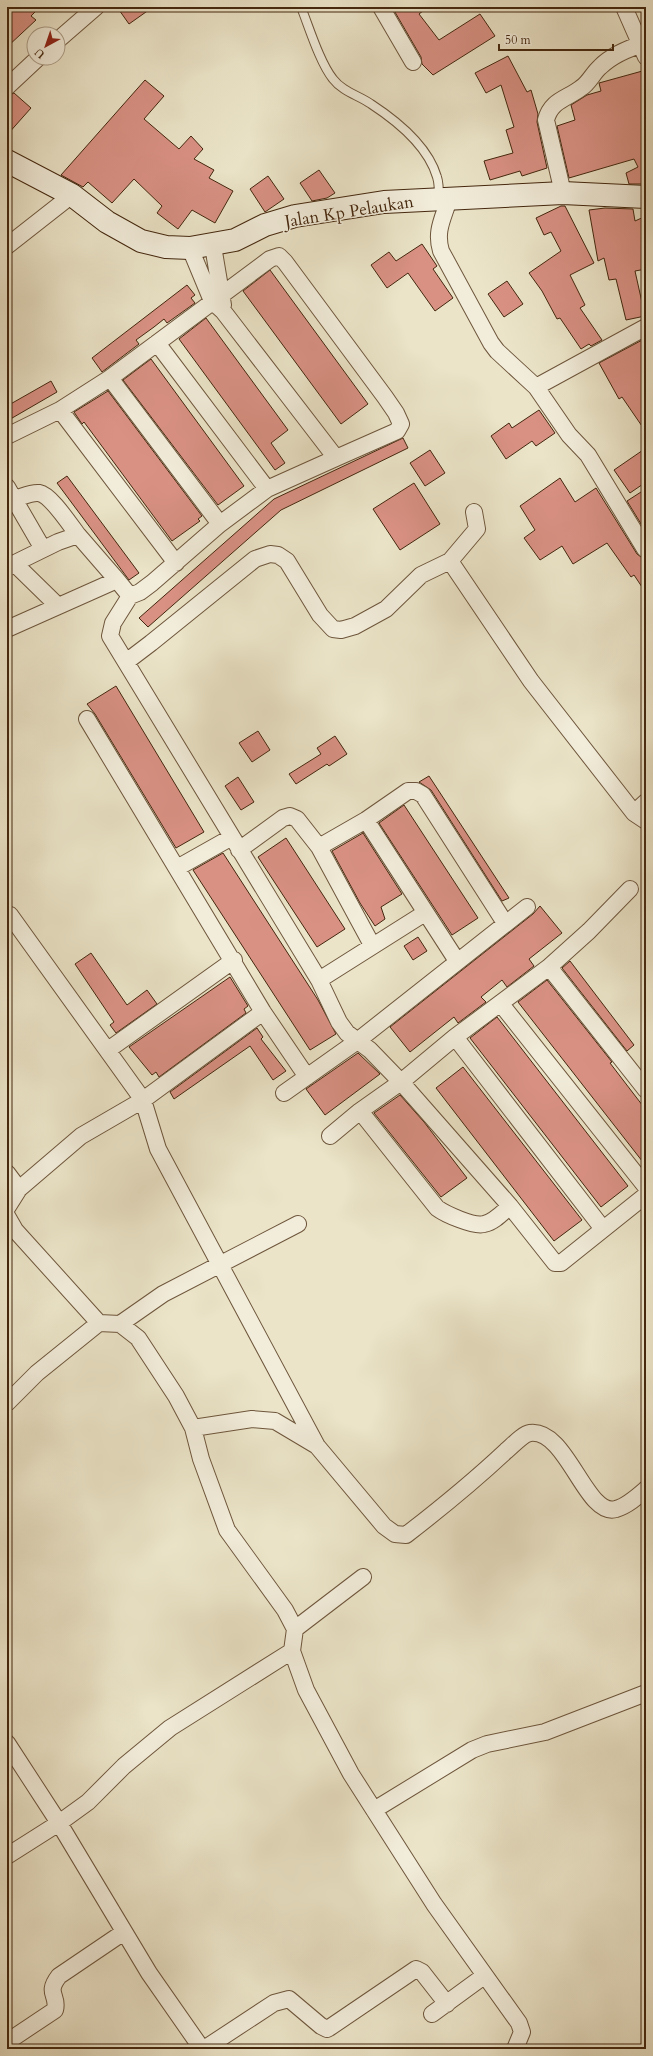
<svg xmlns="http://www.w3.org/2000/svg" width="653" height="2056" font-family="Cardo,serif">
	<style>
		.building { fill: #d99184; stroke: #44270e }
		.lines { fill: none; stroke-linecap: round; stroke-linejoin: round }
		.lane-casing { stroke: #6e563c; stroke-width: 10 }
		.street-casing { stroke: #6e563c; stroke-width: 18 }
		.secondary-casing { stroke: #44270e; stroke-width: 24 }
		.lane { stroke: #f2eddb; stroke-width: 8 }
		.street { stroke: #f2eddb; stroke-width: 16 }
		.secondary { stroke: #f2eddb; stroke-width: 22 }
		.labels { text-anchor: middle; stroke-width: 3; stroke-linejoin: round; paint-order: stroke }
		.street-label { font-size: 17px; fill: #44270e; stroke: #f2eddb }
	</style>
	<rect width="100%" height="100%" fill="#ebe4c8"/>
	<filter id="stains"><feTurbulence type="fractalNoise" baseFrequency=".005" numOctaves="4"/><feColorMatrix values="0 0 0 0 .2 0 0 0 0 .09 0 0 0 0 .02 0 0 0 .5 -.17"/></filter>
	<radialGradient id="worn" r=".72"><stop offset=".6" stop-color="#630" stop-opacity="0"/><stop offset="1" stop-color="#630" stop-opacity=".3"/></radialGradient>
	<path class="building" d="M 12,7 L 40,7 L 31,16 L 36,20 L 7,47 L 7,12 Z
		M 117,7 L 153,7 L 129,24 Z
		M 392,7 L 428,7 L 419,14 L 439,40 L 480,14 L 495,36 L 433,75 L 422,64 L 421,57 Z
		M 508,56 L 527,92 L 531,90 L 538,114 L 537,122 L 547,168 L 522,176 L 520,171 L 490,180 L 484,161 L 513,153 L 506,130 L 514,127 L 501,85 L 486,93 L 475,73 Z
		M 646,70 L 646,184 L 629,184 L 626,173 L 638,167 L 634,159 L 569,178 L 557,126 L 575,120 L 571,105 L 587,95 L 601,91 L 599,83 Z
		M 145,80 L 164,96 L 144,119 L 179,149 L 191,136 L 203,149 L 194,159 L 214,170 L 209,178 L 233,191 L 215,223 L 192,210 L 178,229 L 157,213 L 162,206 L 134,179 L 112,203 L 88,182 L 83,187 L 61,175 Z
		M 14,93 L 31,108 L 7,135 L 7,96 Z
		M 319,170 L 335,193 L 327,198 L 312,201 L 300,183 Z
		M 268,176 L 284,199 L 265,212 L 250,189 Z
		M 561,206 L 565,206 L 594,263 L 570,275 L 585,305 L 580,308 L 602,340 L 591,346 L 589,344 L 581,349 L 560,318 L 557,319 L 542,291 L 529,273 L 561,251 L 551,232 L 544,235 L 536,218 Z
		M 605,208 L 633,209 L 635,221 L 646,216 L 646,238 L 644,239 L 646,249 L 646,269 L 635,271 L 645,316 L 626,320 L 616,279 L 609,280 L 604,258 L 598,261 L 589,210 Z
		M 422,244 L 437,266 L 433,269 L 453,298 L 435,311 L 408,273 L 387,288 L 371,265 L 389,252 L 396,261 Z
		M 270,270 L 368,404 L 341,424 L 243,291 Z
		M 507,281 L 523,304 L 504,317 L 488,294 Z
		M 187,285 L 195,295 L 191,298 L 195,303 L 167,323 L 164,319 L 154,327 L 136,340 L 139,344 L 102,372 L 92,358 Z
		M 206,318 L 288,430 L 271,443 L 285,463 L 275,470 L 179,339 Z
		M 646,338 L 646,432 L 622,397 L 619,399 L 599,363 Z
		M 151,359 L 244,486 L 218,505 L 123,380 Z
		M 51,381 L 57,392 L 7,421 L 7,406 Z
		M 108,391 L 202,516 L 198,519 L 200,521 L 172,541 L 84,422 L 82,424 L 74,412 Z
		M 539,410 L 555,433 L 536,446 L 532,441 L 506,459 L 491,436 L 509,423 L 512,428 Z
		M 403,438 L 408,448 L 281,510 L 148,627 L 139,618 L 274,499 Z
		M 646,448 L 646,482 L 630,493 L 614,470 Z
		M 430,450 L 445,473 L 425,486 L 410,463 Z
		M 67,476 L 139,573 L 129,580 L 57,483 Z
		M 560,478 L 575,502 L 596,488 L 637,554 L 641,557 L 646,558 L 646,593 L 634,575 L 631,577 L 607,543 L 573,564 L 562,546 L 540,560 L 524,538 L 535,530 L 520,506 Z
		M 414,483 L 440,524 L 400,550 L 373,509 Z
		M 641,492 L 646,498 L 646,532 L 627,501 Z
		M 116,686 L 204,832 L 176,848 L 95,714 L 87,704 Z
		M 258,731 L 270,750 L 252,762 L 239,743 Z
		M 335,736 L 347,754 L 329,766 L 327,764 L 296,784 L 289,774 L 321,754 L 317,748 Z
		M 429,776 L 509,898 L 502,901 L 431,790 L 419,782 Z
		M 238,777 L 254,802 L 241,810 L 225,786 Z
		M 404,805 L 478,918 L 452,935 L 379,823 Z
		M 363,833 L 402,894 L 381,907 L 385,919 L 375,926 L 360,903 L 332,851 Z
		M 286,838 L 345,929 L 317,947 L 258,857 Z
		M 223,853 L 318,1000 L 336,1034 L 310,1050 L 193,870 Z
		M 540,906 L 562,933 L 529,959 L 534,966 L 507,987 L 502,980 L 481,997 L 486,1002 L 458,1023 L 454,1017 L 410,1052 L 390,1027 L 533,914 Z
		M 418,937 L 427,951 L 413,960 L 404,946 Z
		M 91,953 L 127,1005 L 147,990 L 157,1004 L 116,1033 L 110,1025 L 114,1022 L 75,964 Z
		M 570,961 L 634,1045 L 627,1051 L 562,968 Z
		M 230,977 L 248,1006 L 244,1009 L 246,1013 L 159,1077 L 156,1072 L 152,1075 L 129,1047 Z
		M 547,980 L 612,1062 L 610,1063 L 646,1110 L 646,1166 L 518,1002 Z
		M 497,1017 L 628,1186 L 601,1207 L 470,1038 Z
		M 257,1028 L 263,1037 L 261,1039 L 286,1071 L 273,1080 L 250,1046 L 174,1099 L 170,1092 Z
		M 358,1053 L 380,1074 L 325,1115 L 306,1089 Z
		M 463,1067 L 582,1220 L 554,1241 L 436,1088 Z
		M 400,1095 L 424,1122 L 467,1178 L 441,1197 L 374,1113 Z"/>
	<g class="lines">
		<g class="lane-casing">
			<path id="lane" d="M 301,7 C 309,27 320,63 333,79 C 343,92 358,95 371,104 C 397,121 428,146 437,177 C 439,183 439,191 439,198"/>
		</g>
		<g class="street-casing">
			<path id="street" d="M 381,7 L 413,62
				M 624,7 L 646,57
				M 58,40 L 96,7
				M 7,87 L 38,58
				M 563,193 L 546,120 C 551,100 567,99 581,88 C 589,83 593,73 600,67 C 612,55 629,48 646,43
				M 449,199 C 443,219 435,231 441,251 L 491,343 L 497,351 L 536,387 L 569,435 L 588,455 L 645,549
				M 7,246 L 72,195
				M 213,246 L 223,305
				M 190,248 L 212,301 L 223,311 L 336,458 L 267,489 L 220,524 L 152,583 L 140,592 L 130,596 L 113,623 L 110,636 L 319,980 L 339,1022 L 347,1033 L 370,1050 L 401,1082 L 455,1037 L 549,967 L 589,931 L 630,889
				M 157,343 L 267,489
				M 110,378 L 220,524
				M 536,387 L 646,327
				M 60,410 L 176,563
				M 7,436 L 60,410 L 110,378 L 270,259 L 279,256 L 285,262 L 385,397 L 396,413 L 401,424 L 397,431 L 336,458
				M 7,487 L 43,549
				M 14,499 C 22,497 31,492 39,493 C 51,495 70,525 78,535
				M 474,512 L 477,529 L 450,561 L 531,681 L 634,813 L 646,821
				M 15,564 L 58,606
				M 7,567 L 58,542 L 78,535 L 117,580
				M 7,629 L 117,580 L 130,596
				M 126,662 L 151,643 L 255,559 L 270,554 L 278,555 L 287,561 L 320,615 L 333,629 L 341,630 L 355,626 L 386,609 L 421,575 L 450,561
				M 87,719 L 263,1012 L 307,1077
				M 634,813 L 646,802
				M 366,820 L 457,961
				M 319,847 L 366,820 L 408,791 L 416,791 L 423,795 L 505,923
				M 239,850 L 283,818 L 290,816 L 297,819 L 319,847 L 372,945
				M 177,868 L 232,837
				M 10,915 L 143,1100 L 158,1149 L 317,1446 L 384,1526 L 395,1534 L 406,1535 C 441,1508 474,1481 506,1451 C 512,1446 523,1434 530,1433 C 567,1428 586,1518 616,1509 C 627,1506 637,1497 646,1489
				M 549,967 L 646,1090
				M 319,980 L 425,913
				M 501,1004 L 646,1187
				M 455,1037 L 603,1229
				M 108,1050 L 234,960
				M 284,1093 L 356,1042 L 527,907
				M 360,1111 L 437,1208 C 445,1214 474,1227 484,1224 C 494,1222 502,1213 510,1206
				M 330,1136 L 360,1111 L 401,1082 L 510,1206 L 555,1263 L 561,1263 L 646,1195
				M 7,1173 L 19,1189
				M 7,1208 L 19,1189 L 81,1136 L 143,1100 L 263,1012
				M 7,1216 L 15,1230 L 99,1323
				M 120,1324 L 163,1294 L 298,1224
				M 7,1403 L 37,1373 L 99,1323 L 120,1324 L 138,1338 L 176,1396 L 193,1428 L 201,1459 L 227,1530 L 285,1610 L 295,1629 L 292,1651 L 306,1690 L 351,1774 L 434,1904 L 519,2023 L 522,2032 L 515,2049
				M 193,1428 L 252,1419 L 275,1421 L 317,1446
				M 295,1629 L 363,1577
				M 7,1743 L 59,1823 L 149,1973 L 202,2049
				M 374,1810 L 472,1750 L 487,1744 L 545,1732 L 646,1693
				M 7,1856 L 59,1823 L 88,1802 L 124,1766 L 170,1728 L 292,1651
				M 432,2014 L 484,1976
				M 7,2042 L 55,2010 C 59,1995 45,1994 59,1976 L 124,1932
				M 204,2049 L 274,2003 L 289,1999 L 321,2026 L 327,2029 L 329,2028 L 416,1969 L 422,1972 L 447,2004"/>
		</g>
		<g class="secondary-casing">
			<path id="secondary" d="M 7,161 L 72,195 L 107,222 L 141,241 L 166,247 L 190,248 L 235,240 L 265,225 L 295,216 L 384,202 L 563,193 L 646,197"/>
		</g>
		<use href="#lane" class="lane"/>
		<use href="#street" class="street"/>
		<use href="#secondary" class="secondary"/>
	</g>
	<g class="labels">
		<g class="street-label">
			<text transform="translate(349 211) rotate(-9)" y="6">Jalan Kp Pelaukan</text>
		</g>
	</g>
	<rect width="653" height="2056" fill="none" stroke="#ebe4c8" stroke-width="24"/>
	<rect x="8" y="8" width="637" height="2040" fill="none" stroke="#44270e" stroke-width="2"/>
	<rect x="12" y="12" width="629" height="2032" fill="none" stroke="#44270e"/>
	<g transform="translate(46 46) rotate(220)"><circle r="19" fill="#f2eddb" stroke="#ac9e89"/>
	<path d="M0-3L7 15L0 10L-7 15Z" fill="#8f2418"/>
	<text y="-6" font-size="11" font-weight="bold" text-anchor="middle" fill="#44270e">U</text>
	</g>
	<path d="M499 44v6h114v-6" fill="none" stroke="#44270e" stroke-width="2"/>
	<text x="505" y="44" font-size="12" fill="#44270e" stroke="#f2eddb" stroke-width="3" paint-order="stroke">50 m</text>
	<rect width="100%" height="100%" filter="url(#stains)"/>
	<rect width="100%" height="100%" fill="url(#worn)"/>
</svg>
